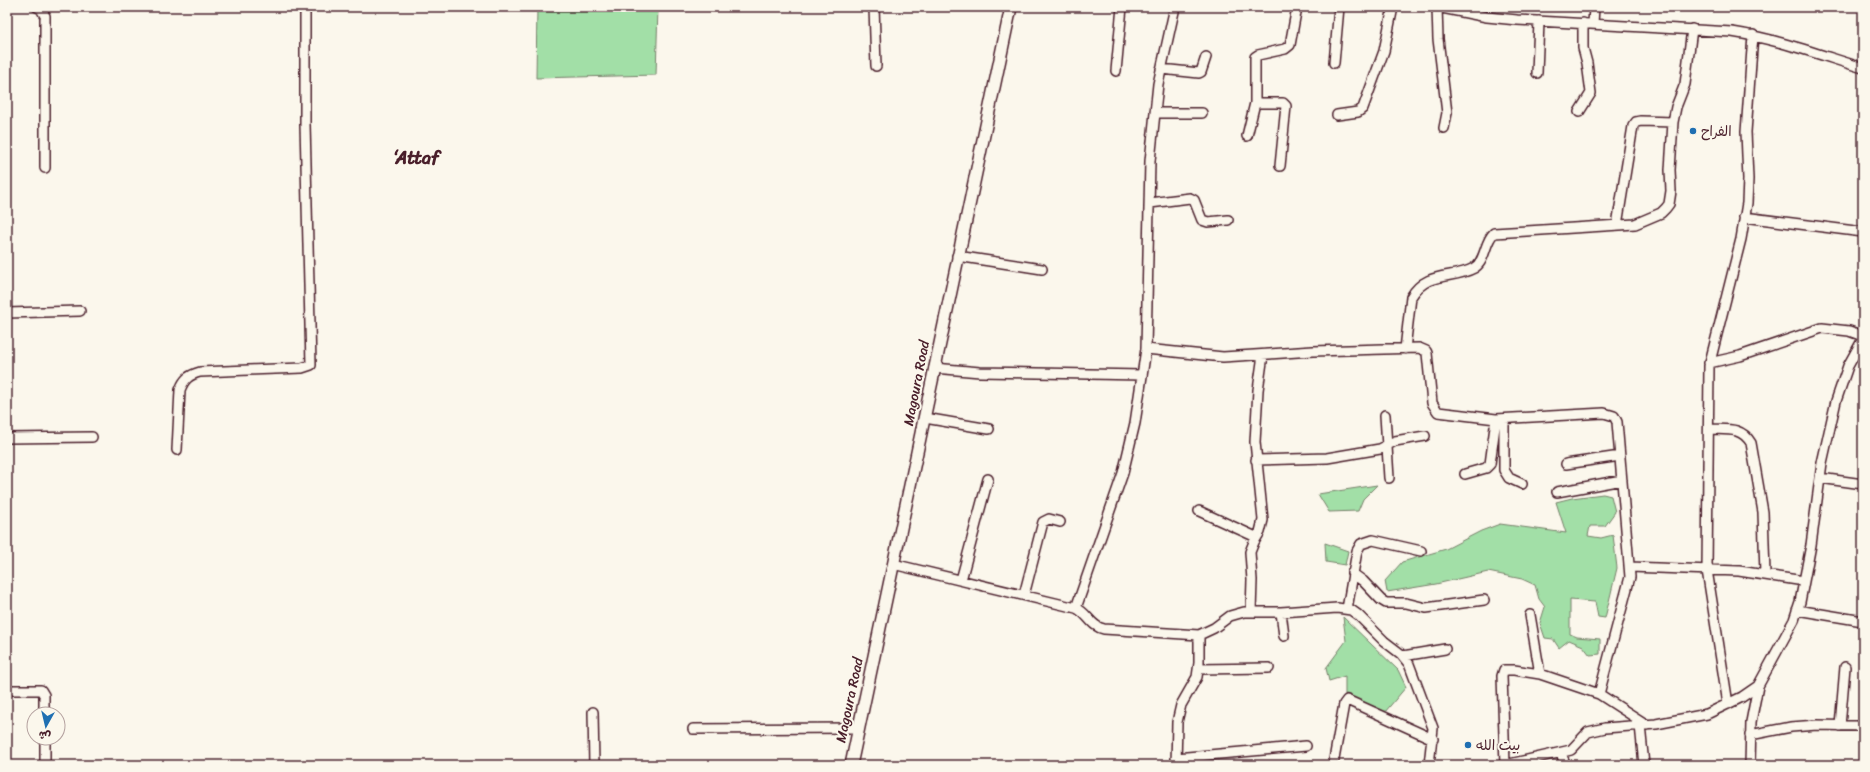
<svg xmlns="http://www.w3.org/2000/svg" width="1870" height="772" font-family="Sriracha,'Playpen Sans Arabic',sans-serif">
	<style>
		.green { fill: #a2dfa7; stroke: #767f69 }
		.lines { fill: none; stroke-linecap: round; stroke-linejoin: round }
		.minor-casing { stroke: #4a1f2b; stroke-width: 12 }
		.tertiary-casing { stroke: #4a1f2b; stroke-width: 14 }
		.minor { stroke: #fbf7ec; stroke-width: 9 }
		.tertiary { stroke: #fbf7ec; stroke-width: 11 }
		.poi-dot { fill: #1f6fb2; stroke: #fbf7ec; stroke-width: 1.5 }
		.labels { text-anchor: middle; stroke-width: 4; stroke-linejoin: round; paint-order: stroke }
		.poi-label { font-size: 14px; fill: #4a1f2b; stroke: #fbf7ec; text-anchor: start }
		.street-label { font-size: 14px; fill: #4a1f2b; stroke: #fbf7ec }
		.district-label { font-size: 18px; font-weight: bold; fill: #4a1f2b; stroke: #fbf7ec }
	</style>
	<rect width="100%" height="100%" fill="#fbf7ec"/>
	<filter id="ink" filterUnits="userSpaceOnUse"><feTurbulence type="fractalNoise" baseFrequency=".025" numOctaves="2"/><feDisplacementMap in="SourceGraphic" scale="8" xChannelSelector="R" yChannelSelector="G"/><feConvolveMatrix kernelMatrix="1 2 1 2 8 2 1 2 1" color-interpolation-filters="sRGB"/></filter>
	<g filter="url(#ink)">
		<path class="green" d="M 537,7 L 658,7 L 656,75 L 536,78 Z
			M 1377,485 L 1363,499 L 1358,511 L 1329,512 L 1318,494 Z
			M 1603,494 L 1611,496 L 1615,512 L 1605,526 L 1590,526 L 1588,536 L 1601,538 L 1613,535 L 1617,568 L 1605,618 L 1598,617 L 1595,602 L 1570,600 L 1570,634 L 1577,637 L 1600,639 L 1600,654 L 1590,655 L 1583,646 L 1569,640 L 1559,648 L 1553,639 L 1545,638 L 1540,623 L 1545,607 L 1539,599 L 1535,585 L 1522,579 L 1488,572 L 1436,584 L 1387,592 L 1385,581 L 1402,562 L 1446,549 L 1481,531 L 1500,524 L 1566,533 L 1556,502 L 1572,498 Z
			M 1325,543 L 1348,551 L 1345,565 L 1326,562 Z
			M 1343,617 L 1398,670 L 1406,687 L 1385,712 L 1345,694 L 1345,676 L 1329,681 L 1326,668 L 1346,641 Z"/>
		<g class="lines">
			<g class="minor-casing">
				<path id="minor" d="M 37,7 L 41,9 L 45,16 L 45,168
					M 874,7 L 876,66
					M 1593,24 L 1594,7
					M 1334,63 L 1339,7
					M 1161,69 L 1199,73 L 1201,72 L 1206,57
					M 1116,71 L 1122,7
					M 1537,73 L 1539,21
					M 1255,103 L 1283,103 L 1286,106 L 1280,166
					M 1579,112 L 1591,93 L 1587,63 L 1583,48 L 1583,23
					M 1155,113 L 1202,113
					M 1337,115 L 1358,112 L 1363,108 L 1384,51 L 1393,7
					M 1444,128 L 1447,113 L 1438,39 L 1437,7 L 1487,17 L 1517,20 L 1732,32 C 1777,39 1820,55 1863,68
					M 1247,136 L 1255,103 L 1255,57 L 1258,55 L 1285,49 L 1290,45 L 1297,7
					M 1150,203 L 1190,198 L 1194,200 L 1202,220 L 1208,222 L 1228,220
					M 1744,217 L 1863,232
					M 1617,225 L 1633,126 L 1636,122 L 1641,121 L 1673,122
					M 957,256 L 1042,269
					M 7,313 L 80,311
					M 1146,349 L 1223,357 L 1313,351 L 1419,348 L 1426,351 L 1427,353 L 1432,403 L 1438,412 L 1496,419 L 1604,413 L 1614,416 L 1617,422 L 1630,577 L 1599,694
					M 1405,349 L 1411,297 C 1427,270 1452,280 1474,268 C 1486,261 1484,242 1494,233 L 1635,224 L 1661,213 L 1666,208 L 1669,204 L 1671,191 L 1670,170 L 1673,122 L 1676,107 L 1685,84 L 1692,29
					M 1709,363 L 1740,356 L 1822,328 L 1849,331 L 1863,336
					M 934,368 L 980,372 L 1142,375
					M 1385,415 L 1389,478
					M 925,418 L 989,429
					M 1504,419 L 1504,470 L 1509,478 L 1522,484
					M 1709,429 C 1726,430 1741,426 1751,443 L 1763,512 L 1765,574
					M 7,438 L 92,437
					M 177,450 L 180,390 C 184,379 189,375 200,372 L 302,368 L 311,365 L 305,124 L 305,7
					M 1256,460 L 1327,458 L 1380,449 L 1395,441 L 1425,436
					M 1566,464 L 1620,456
					M 1465,474 L 1486,468 L 1490,464 L 1496,419
					M 1820,478 L 1863,484
					M 1557,492 L 1622,480
					M 1199,511 L 1256,537
					M 893,564 L 1076,608 C 1088,613 1091,627 1104,629 L 1199,635 L 1214,628 L 1230,616 L 1244,612 L 1281,612 L 1337,608 L 1351,610 L 1358,615 L 1384,641 L 1401,654 L 1409,664 L 1433,728 L 1429,765
					M 1630,567 L 1739,571 L 1804,581
					M 1352,573 L 1363,581 L 1381,600 L 1386,603 L 1406,603 L 1426,608 L 1484,600
					M 961,580 L 988,479
					M 1024,595 L 1043,522 L 1049,519 L 1060,522
					M 1076,608 L 1123,473 L 1135,423 L 1146,349 L 1150,161 L 1158,84 L 1175,7
					M 1347,609 L 1357,551 L 1361,544 L 1373,540 L 1421,551
					M 1797,610 L 1863,621
					M 1251,612 L 1252,580 L 1250,552 L 1254,542 L 1260,532 L 1263,520 L 1255,442 L 1258,390 L 1263,355
					M 1281,612 L 1284,636
					M 1530,615 L 1540,674
					M 1403,656 L 1445,649
					M 1199,669 L 1269,668
					M 7,690 L 41,690 L 44,695 L 44,714
					M 1728,704 L 1707,570 L 1709,366 L 1741,239 L 1747,203 L 1748,179 L 1746,132 L 1753,35
					M 593,712 L 594,765
					M 1640,725 L 1644,765
					M 1840,726 L 1845,667
					M 693,729 L 859,728
					M 1750,735 L 1791,727 L 1817,725 L 1863,726
					M 45,738 L 45,765
					M 1561,754 L 1566,765
					M 1176,758 L 1306,746
					M 1176,765 L 1177,722 L 1181,705 L 1197,677 L 1199,663 L 1199,635
					M 1333,765 L 1344,704 L 1347,700 L 1433,739
					M 1505,765 L 1571,750 L 1588,732 L 1605,728 L 1656,724 L 1707,714 L 1742,697 L 1758,686
					M 1505,765 L 1502,676 L 1504,670 L 1514,670 L 1540,674 L 1599,694 L 1647,725
					M 1750,765 L 1751,722 L 1758,686 L 1794,620 L 1800,602 L 1811,545 L 1822,463 L 1836,401 L 1848,366 L 1863,339"/>
			</g>
			<g class="tertiary-casing">
				<path id="tertiary" d="M 851,765 L 1011,7"/>
			</g>
			<use href="#minor" class="minor"/>
			<use href="#tertiary" class="tertiary"/>
		</g>
	</g>
	<g class="poi-dot">
		<circle cx="1693" cy="131" r="4"/>
		<circle cx="1468" cy="745" r="4"/>
	</g>
	<g class="labels">
		<g class="poi-label">
			<text x="1701" y="136">الفراح</text>
			<text x="1476" y="750">بيت الله</text>
		</g>
		<g class="street-label">
			<text transform="translate(916 383) rotate(-79)" y="5">Magoura Road</text>
			<text transform="translate(849 700) rotate(-78)" y="5">Magoura Road</text>
		</g>
		<g class="district-label">
			<text x="416" y="164">‘Attaf</text>
		</g>
	</g>
	<rect width="1870" height="772" fill="none" stroke="#fbf7ec" stroke-width="24"/>
	<rect x="12" y="12" width="1846" height="748" fill="none" stroke="#4a1f2b" stroke-width="1.5" filter="url(#ink)"/>
	<g transform="translate(46 726) rotate(188)"><circle r="19" fill="#fbf7ec" stroke="#b4a19f"/>
	<path d="M0-3L7 15L0 10L-7 15Z" fill="#1f6fb2"/>
	<text y="-6" font-size="11" font-weight="bold" text-anchor="middle" fill="#4a1f2b">ش</text>
	</g>
</svg>
